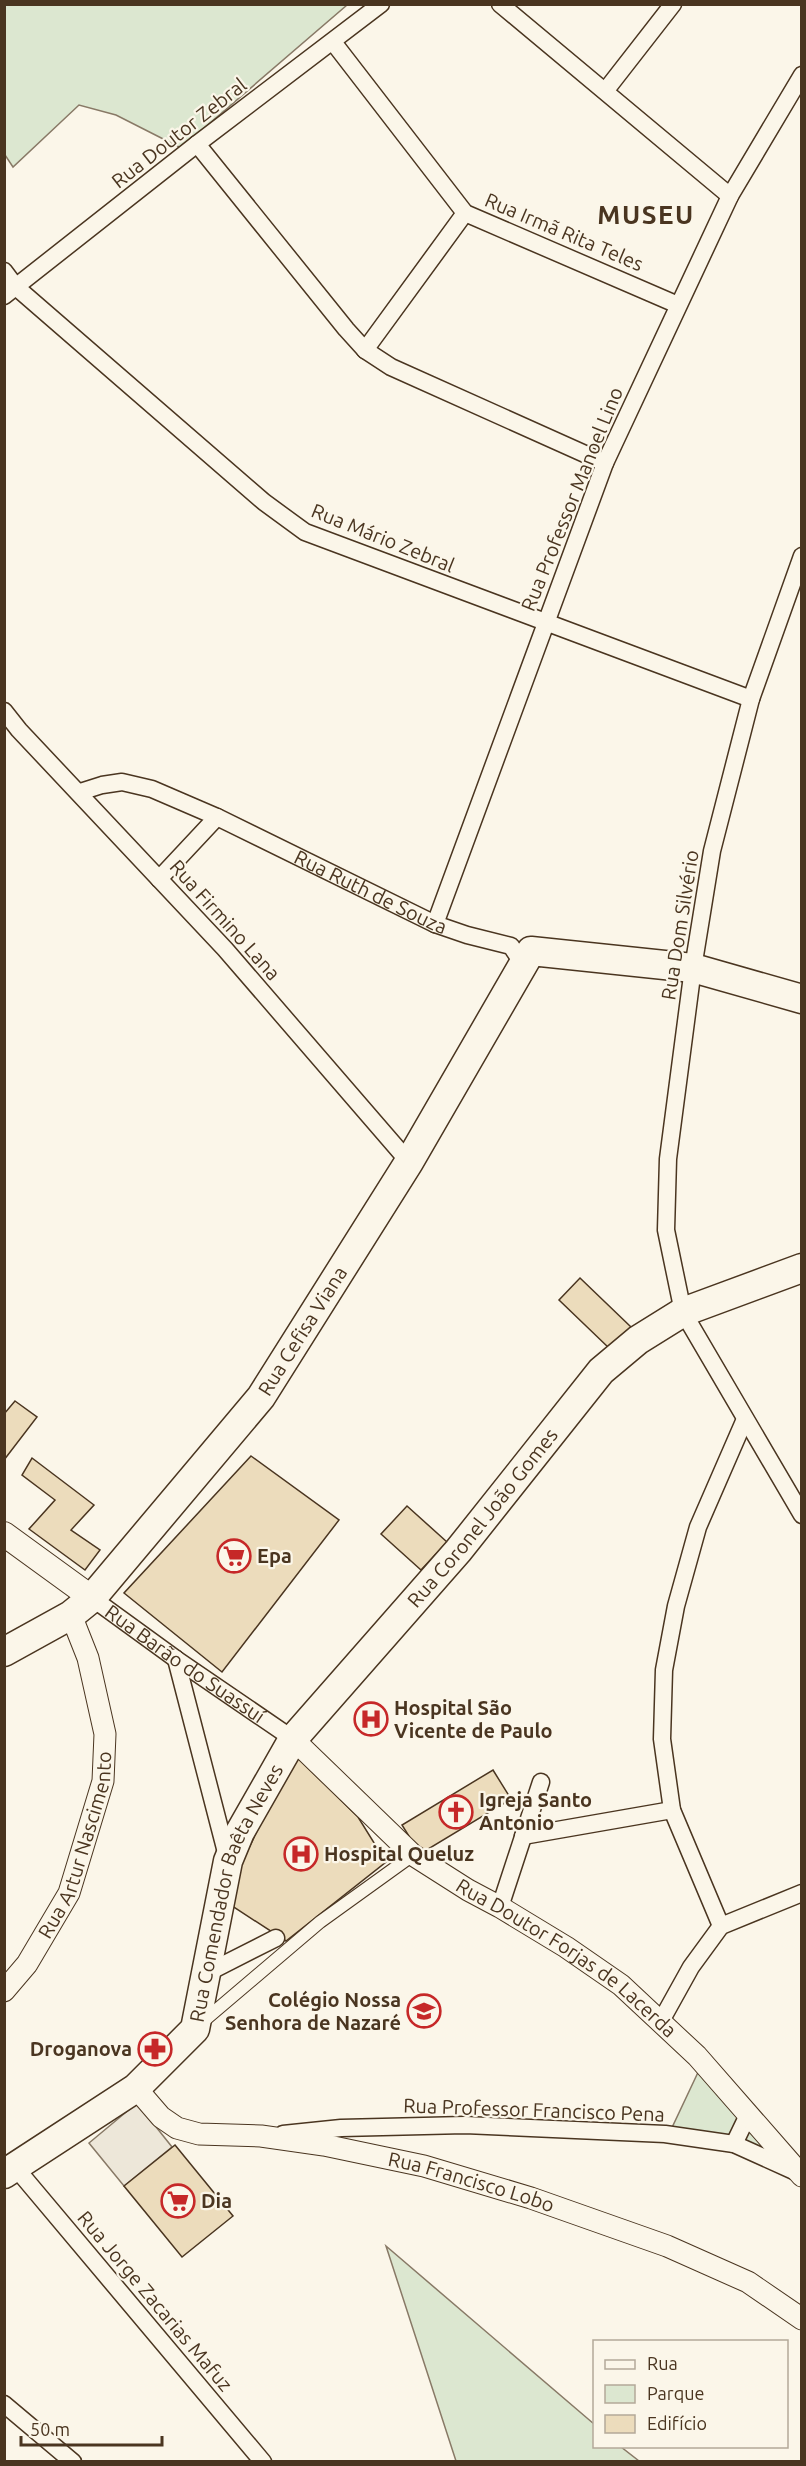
<svg xmlns="http://www.w3.org/2000/svg" width="806" height="2466" font-family="Ubuntu,sans-serif">
	<style>
		.green { fill: #dce7d0; stroke: #887966; stroke-width: 1.5 }
		.parking { fill: #ede7d9; stroke: #887966; stroke-width: 1.5 }
		.building { fill: #ecdcbc; stroke: #4a3520; stroke-width: 1.5 }
		.lines { fill: none; stroke-linecap: round; stroke-linejoin: round }
		.pedestrian-casing { stroke: #4a3520; stroke-width: 14 }
		.minor-casing { stroke: #4a3520; stroke-width: 19 }
		.tertiary-casing { stroke: #4a3520; stroke-width: 23 }
		.secondary-casing { stroke: #4a3520; stroke-width: 26 }
		.trunk-casing { stroke: #4a3520; stroke-width: 31 }
		.pedestrian { stroke: #fbf6e9; stroke-width: 12 }
		.minor { stroke: #fbf6e9; stroke-width: 16 }
		.tertiary { stroke: #fbf6e9; stroke-width: 21 }
		.secondary { stroke: #fbf6e9; stroke-width: 24 }
		.trunk { stroke: #fbf6e9; stroke-width: 28 }
		.labels { text-anchor: middle; stroke-width: 4.5; stroke-linejoin: round; paint-order: stroke }
		.street-label { font-size: 20px; fill: #4a3520; stroke: #fbf6e9 }
		.poi-label { font-size: 20px; font-weight: bold; fill: #4a3520; stroke: #fbf6e9; text-anchor: start }
		.district-label { font-size: 26px; font-weight: bold; letter-spacing: 1.5px; fill: #4a3520; stroke: #fbf6e9 }
	</style>
	<rect width="100%" height="100%" fill="#fbf6e9"/>
	<path class="green" d="M 5,5 L 347,5 L 181,148 L 116,115 L 79,105 L 13,167 L 5,155 Z
		M 701,2066 L 775,2149 L 669,2134 Z
		M 386,2246 L 594,2424 L 594,2446 L 621,2447 L 639,2461 L 456,2461 Z"/>
	<path class="parking" d="M 137,2103 L 172,2147 L 124,2186 L 89,2143 Z"/>
	<path class="building" d="M 580,1278 L 631,1327 L 610,1349 L 559,1300 Z
		M 15,1401 L 37,1417 L 4,1460 L 4,1414 Z
		M 251,1456 L 339,1520 L 222,1672 L 124,1593 Z
		M 32,1458 L 94,1505 L 71,1530 L 100,1550 L 85,1570 L 29,1529 L 55,1500 L 22,1475 Z
		M 407,1506 L 447,1542 L 421,1570 L 381,1534 Z
		M 294,1754 L 358,1817 L 386,1862 L 286,1941 L 229,1904 L 235,1877 Z
		M 493,1770 L 511,1799 L 420,1854 L 402,1825 Z
		M 175,2145 L 233,2216 L 182,2257 L 124,2186 Z"/>
	<g class="lines">
		<g class="pedestrian-casing">
			<path id="pedestrian" d="M 200,2024 L 320,1922 L 413,1855"/>
		</g>
		<g class="minor-casing">
			<g id="minor">
				<path d="M 500,4 L 730,196"/>
				<path d="M 333,42 L 465,213 L 678,305"/>
				<path d="M 606,90 L 673,4"/>
				<path d="M 197,144 L 346,329 L 365,350 L 391,367 L 605,463"/>
				<path d="M 4,271 L 16,287 L 264,502 L 305,532 L 751,699"/>
				<path d="M 4,296 L 197,144 L 381,4"/>
				<path d="M 365,350 L 465,213"/>
				<path d="M 802,556 L 751,699 L 712,851 L 693,968 L 668,1159 L 666,1230 L 683,1312 L 802,1515"/>
				<path d="M 4,711 L 19,730 L 225,949 L 409,1162"/>
				<path id="s1" d="M 80,792 L 102,785 L 122,782 L 152,789 L 217,817 L 435,924 L 467,935 L 511,946 L 523,964"/>
				<path d="M 159,879 L 217,817"/>
				<path d="M 435,924 L 605,463 L 730,196 L 802,75"/>
				<path id="s2" d="M 92,1598 L 176,1659 L 293,1739"/>
				<path d="M 176,1659 L 228,1860"/>
				<path d="M 523,1836 L 672,1810"/>
				<path d="M 500,1907 L 541,1782"/>
				<path d="M 721,1926 L 672,1810 L 662,1739 L 664,1670 L 676,1606 L 698,1527 L 745,1419"/>
				<path d="M 205,1974 L 276,1938"/>
				<path d="M 661,2021 L 691,1967 L 721,1926 L 802,1893"/>
				<path d="M 283,2134 L 341,2128 L 465,2125 L 665,2134 L 734,2144 L 796,2172"/>
				<path d="M 734,2144 L 748,2115"/>
				<path d="M 15,2167 L 263,2462"/>
				<path d="M 4,2404 L 73,2462"/>
			</g>
		</g>
		<g class="tertiary-casing">
			<g id="tertiary">
				<path id="s3" d="M 293,1739 L 413,1855 L 468,1890 L 500,1907 L 566,1947 L 621,1985 L 697,2056 L 802,2176"/>
				<path id="s4" d="M 4,1991 L 27,1964 L 69,1893 L 103,1781 L 105,1734 L 88,1658 L 71,1615"/>
				<path id="s5" d="M 136,2088 L 161,2117 L 177,2128 L 199,2134 L 261,2136 L 324,2145 L 424,2166 L 531,2198 L 667,2246 L 748,2282 L 802,2319"/>
			</g>
		</g>
		<g class="secondary-casing">
			<path id="secondary" d="M 4,1534 L 92,1598"/>
		</g>
		<g class="trunk-casing">
			<g id="trunk">
				<path id="s6" d="M 4,1652 L 71,1615 L 92,1598 L 261,1397 L 409,1162 L 531,951 L 693,968 L 802,999"/>
				<path id="s7" d="M 4,2174 L 136,2088 L 195,2029 L 228,1861 L 240,1832 L 293,1739 L 458,1551 L 601,1371 L 638,1340 L 683,1312 L 802,1268"/>
			</g>
		</g>
		<use href="#pedestrian" class="pedestrian"/>
		<use href="#minor" class="minor"/>
		<use href="#tertiary" class="tertiary"/>
		<use href="#secondary" class="secondary"/>
		<use href="#trunk" class="trunk"/>
	</g>
	<defs>
		<g id="supermarket-ring" transform="scale(1.725)"><circle r="9.5" fill="#fbf6e9" stroke="#c62828" stroke-width="1.5"/><path d="M-6-5.5h2.5l.6 2H6L4.5 2H-2.5L-4.4-4H-6ZM-1.5 3.2a1.3 1.3 0 1 0 .1 0ZM3 3.2a1.3 1.3 0 1 0 .1 0Z" fill="#c62828"/></g>
		<g id="hospital-ring" transform="scale(1.725)"><circle r="9.5" fill="#fbf6e9" stroke="#c62828" stroke-width="1.5"/><path d="M-5-5h3v3.5h4V-5h3V5h-3V1.5h-4V5h-3Z" fill="#c62828"/></g>
		<g id="church-ring" transform="scale(1.725)"><circle r="9.5" fill="#fbf6e9" stroke="#c62828" stroke-width="1.5"/><path d="M-1.2-6h2.4v3.5h3.3v2.4h-3.3V6h-2.4V-.1h-3.3v-2.4h3.3Z" fill="#c62828"/></g>
		<g id="school-ring" transform="scale(1.725)"><circle r="9.5" fill="#fbf6e9" stroke="#c62828" stroke-width="1.5"/><path d="M0-5L7-2L0 1L-7-2ZM-4 1L0 2.5L4 1V4Q0 6-4 4Z" fill="#c62828"/></g>
		<g id="pharmacy-ring" transform="scale(1.725)"><circle r="9.5" fill="#fbf6e9" stroke="#c62828" stroke-width="1.5"/><path d="M-2-6h4v4h4v4h-4v4h-4v-4h-4v-4h4Z" fill="#c62828"/></g>
	</defs>
	<g fill-rule="evenodd">
		<use href="#supermarket-ring" x="234" y="1556"/>
		<use href="#hospital-ring" x="371" y="1719"/>
		<use href="#church-ring" x="456" y="1812"/>
		<use href="#hospital-ring" x="301" y="1854"/>
		<use href="#school-ring" x="424" y="2011"/>
		<use href="#pharmacy-ring" x="155" y="2049"/>
		<use href="#supermarket-ring" x="178" y="2201"/>
	</g>
	<g class="labels">
		<g class="street-label">
			<text transform="translate(179 133) rotate(-38)" y="7">Rua Doutor Zebral</text>
			<text transform="translate(564 232) rotate(23)" y="7">Rua Irmã Rita Teles</text>
			<text transform="translate(572 499) rotate(-68)" y="7">Rua Professor Manoel Lino</text>
			<text transform="translate(383 538) rotate(22)" y="7">Rua Mário Zebral</text>
			<text dy="7" stroke="none"><textPath href="#s1" startOffset="316">Rua Ruth de Souza</textPath></text>
			<text transform="translate(225 920) rotate(48)" y="7">Rua Firmino Lana</text>
			<text transform="translate(680 925) rotate(-81)" y="7">Rua Dom Silvério</text>
			<text dy="7" stroke="none"><textPath href="#s6" startOffset="444">Rua Cefisa Viana</textPath></text>
			<text dy="7" stroke="none"><textPath href="#s7" startOffset="842">Rua Coronel João Gomes</textPath></text>
			<text dy="7" stroke="none"><textPath href="#s2" startOffset="114">Rua Barão do Suassuí</textPath></text>
			<text dy="7" stroke="none"><textPath href="#s4" startOffset="166">Rua Artur Nascimento</textPath></text>
			<text dy="7" stroke="none"><textPath href="#s7" startOffset="384">Rua Comendador Baêta Neves</textPath></text>
			<text dy="7" stroke="none"><textPath href="#s3" startOffset="352">Rua Doutor Forjas de Lacerda</textPath></text>
			<text transform="translate(534 2110) rotate(2)" y="7">Rua Professor Francisco Pena</text>
			<text dy="7" stroke="none"><textPath href="#s5" startOffset="358">Rua Francisco Lobo</textPath></text>
			<text transform="translate(155 2301) rotate(50)" y="7">Rua Jorge Zacarias Mafuz</text>
		</g>
		<g class="poi-label">
			<text x="257" y="1563">Epa</text>
			<text x="394" y="1715">Hospital São<tspan x="394" dy="23">Vicente de Paulo</tspan></text>
			<text x="479" y="1807">Igreja Santo<tspan x="479" dy="23">Antonio</tspan></text>
			<text x="324" y="1861">Hospital Queluz</text>
			<text x="401" y="2007" text-anchor="end">Colégio Nossa<tspan x="401" dy="23">Senhora de Nazaré</tspan></text>
			<text x="132" y="2056" text-anchor="end">Droganova</text>
			<text x="201" y="2208">Dia</text>
		</g>
		<g class="district-label">
			<text x="646" y="224">MUSEU</text>
		</g>
	</g>
	<rect width="806" height="2466" fill="none" stroke="#4a3520" stroke-width="12"/>
	<rect x="593" y="2340" width="195" height="108" fill="#fbf6e9" stroke="#b4a999" stroke-width="1.5"/>
	<rect x="605" y="2360" width="30" height="9" fill="#fbf6e9" stroke="#b4a999" stroke-width="1.5"/>
	<text x="647" y="2370" font-size="18" fill="#4a3520">Rua</text>
	<rect x="605" y="2385" width="30" height="18" fill="#dce7d0" stroke="#b4a999" stroke-width="1.5"/>
	<text x="647" y="2400" font-size="18" fill="#4a3520">Parque</text>
	<rect x="605" y="2415" width="30" height="18" fill="#ecdcbc" stroke="#b4a999" stroke-width="1.5"/>
	<text x="647" y="2430" font-size="18" fill="#4a3520">Edifício</text>
	<path d="M21 2436v9h141v-9" fill="none" stroke="#4a3520" stroke-width="3"/>
	<text x="30" y="2436" font-size="18" fill="#4a3520" stroke="#fbf6e9" stroke-width="4.5" paint-order="stroke">50 m</text>
</svg>
